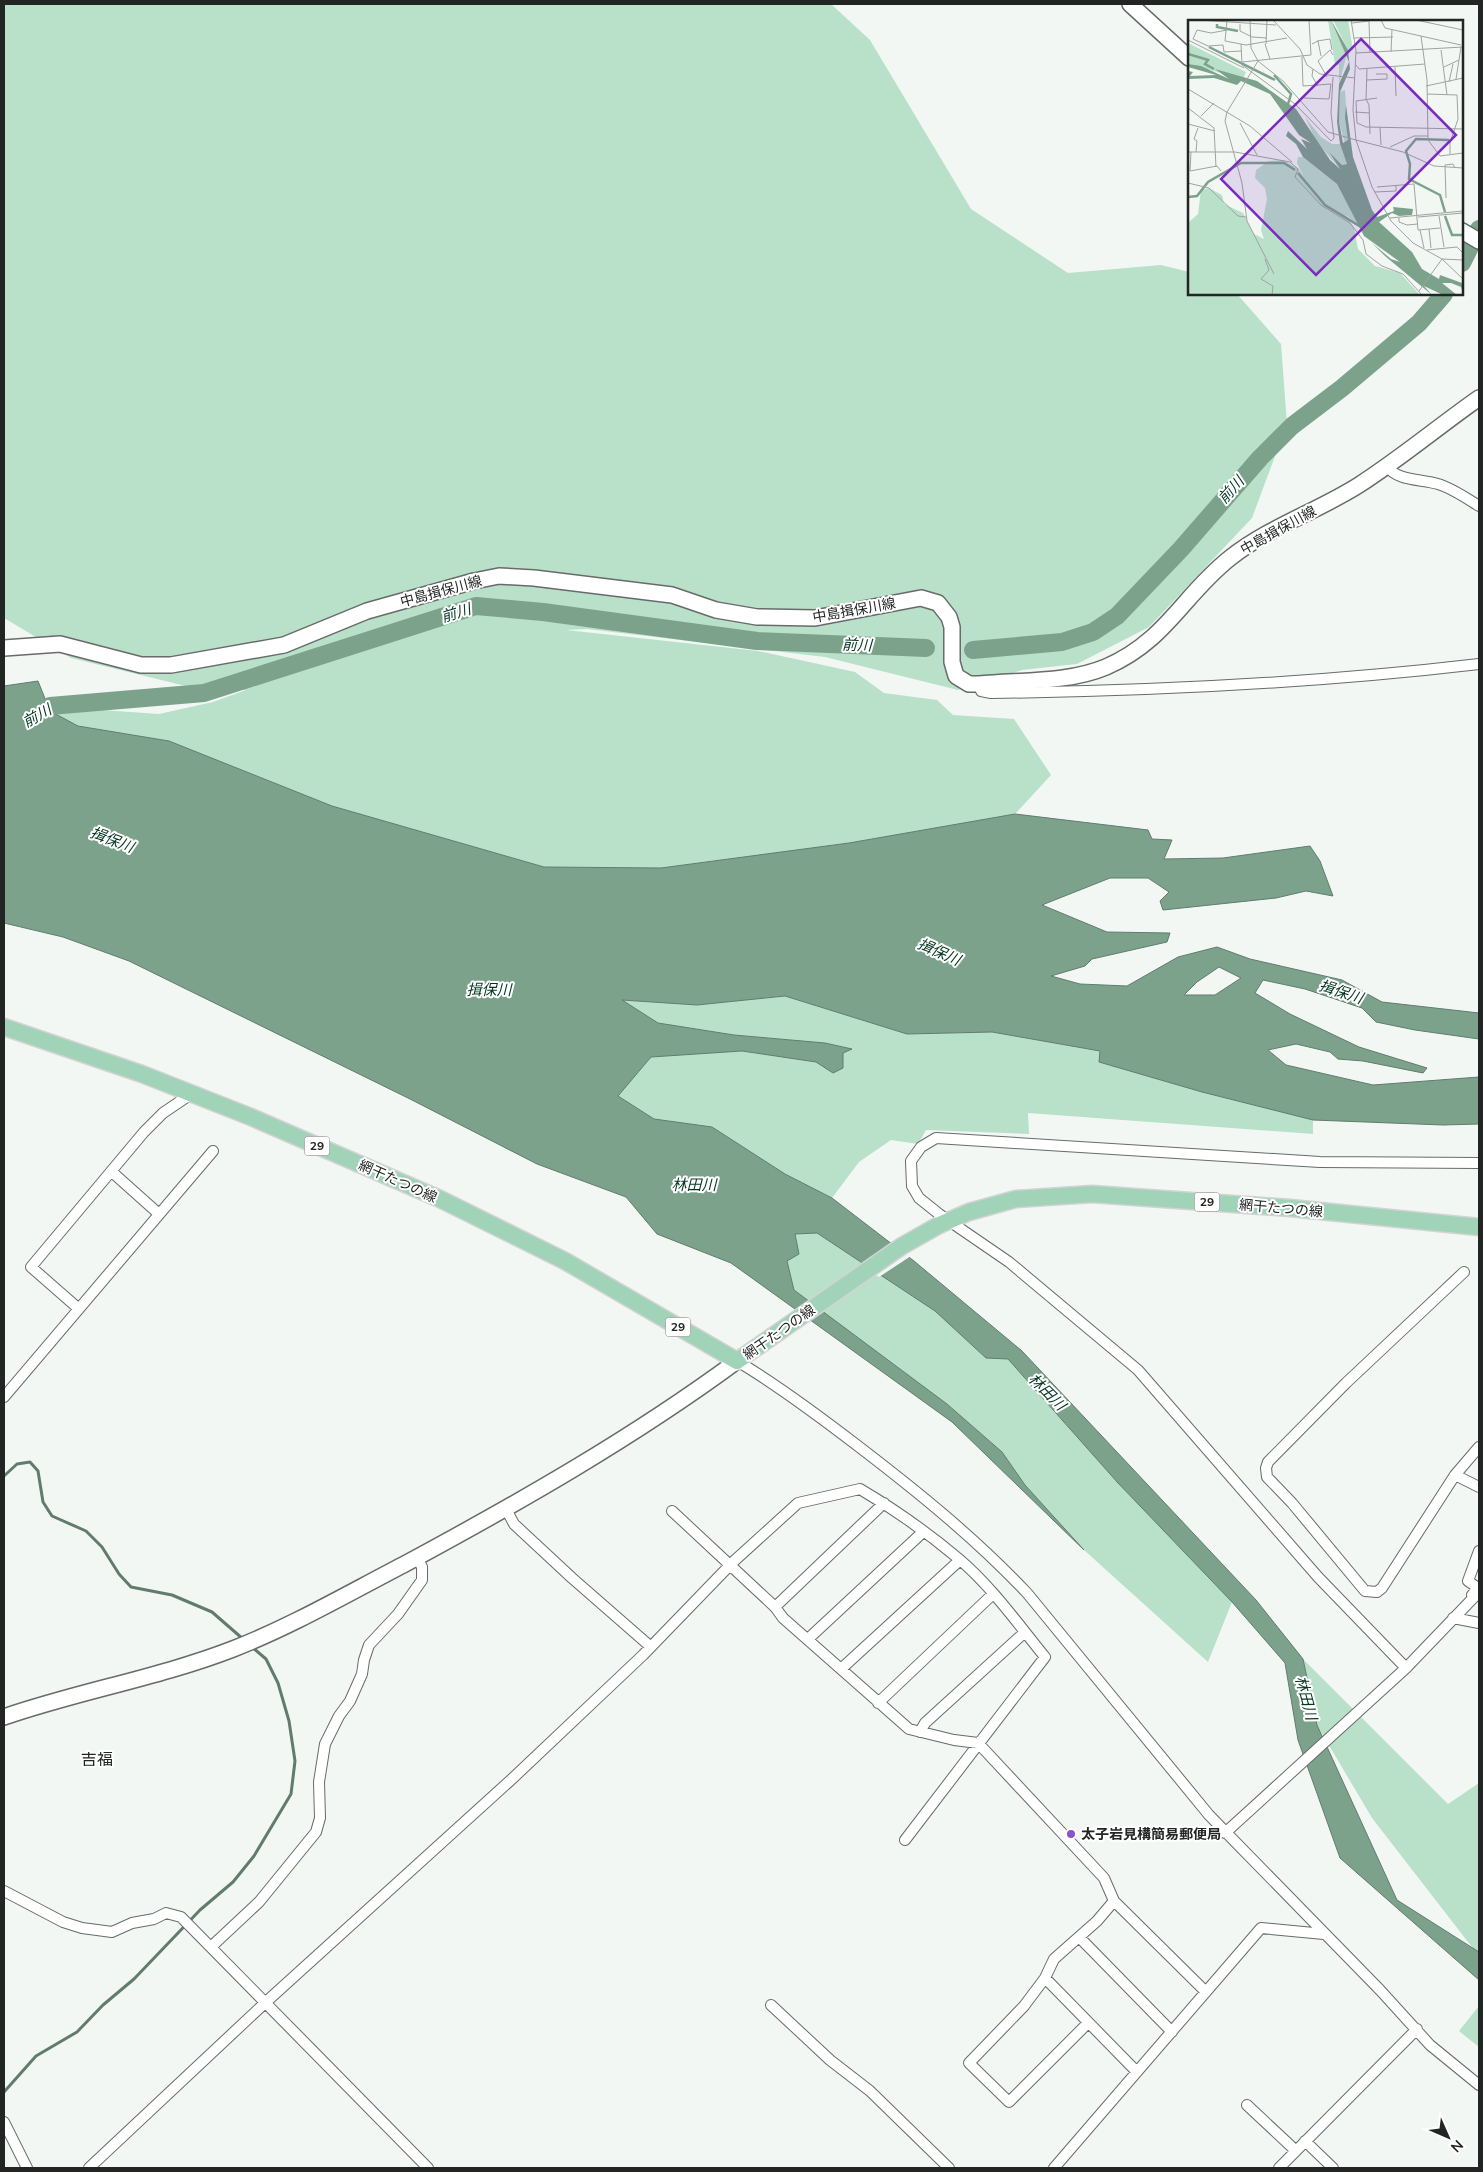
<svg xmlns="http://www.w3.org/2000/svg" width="1483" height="2172" font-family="'Nunito Sans','Noto Sans JP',sans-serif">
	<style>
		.green { fill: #b9e0c9 }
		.water { fill: #7ca28c; stroke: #617c6d; fill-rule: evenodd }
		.pier { fill: #f2f7f4 }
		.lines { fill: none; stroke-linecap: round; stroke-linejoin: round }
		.stream { stroke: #617c6d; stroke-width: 3 }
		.river { stroke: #7ca28c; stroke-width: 18 }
		.street-casing { stroke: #676b69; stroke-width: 12 }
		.secondary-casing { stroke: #676b69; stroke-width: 18 }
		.primary-casing { stroke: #d3d3d3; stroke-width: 19 }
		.street { stroke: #fff; stroke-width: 10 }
		.secondary { stroke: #fff; stroke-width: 15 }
		.primary { stroke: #a1d3b9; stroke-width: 16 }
		.poi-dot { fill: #8954cc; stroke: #fff; stroke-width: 2 }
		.labels { text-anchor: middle; stroke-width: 4; stroke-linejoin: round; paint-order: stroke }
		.shield { fill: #fff; stroke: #656666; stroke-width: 1 }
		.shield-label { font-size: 12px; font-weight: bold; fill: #232524 }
		.street-label { font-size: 14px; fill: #232524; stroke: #fff }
		.poi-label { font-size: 14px; font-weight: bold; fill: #232524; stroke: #fff; text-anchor: start }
		.water-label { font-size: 15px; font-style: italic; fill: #033721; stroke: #fff }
		.quarter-label { font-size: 16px; fill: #232524; stroke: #fff }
		.inset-river { fill: none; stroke: #7ca28c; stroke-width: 2.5 }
		.inset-road { fill: none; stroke: #9fa3a1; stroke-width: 1 }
		.view { fill: #7b2cbf; fill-opacity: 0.15; stroke: #7b2cbf; stroke-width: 2.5 }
		.inset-edge { fill: none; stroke: #232524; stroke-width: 2.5 }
	</style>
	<rect width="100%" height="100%" fill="#f2f7f4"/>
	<path class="green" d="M 4,4 L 831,4 L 870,40 L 971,209 L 1068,273 L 1161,265 L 1189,272 L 1189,294 L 1237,294 L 1281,344 L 1287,424 L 1252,518 L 1149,627 L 1077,664 L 1022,670 L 958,690 L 825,657 L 587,629 L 566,630 L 758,651 L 855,672 L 884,693 L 937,700 L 953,715 L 1014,719 L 1051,775 L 1015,814 L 849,843 L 661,868 L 544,867 L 332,806 L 169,741 L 78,726 L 50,711 L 52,701 L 66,700 L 102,710 L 159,714 L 213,702 L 246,690 L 202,690 L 71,658 L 4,618 Z
		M 785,996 L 907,1034 L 992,1032 L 1100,1051 L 1100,1062 L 1202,1092 L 1313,1120 L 1313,1134 L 1028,1113 L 1029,1134 L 926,1130 L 918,1144 L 891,1140 L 859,1162 L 832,1198 L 785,1174 L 712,1127 L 654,1119 L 617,1096 L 651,1057 L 742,1051 L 816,1062 L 833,1073 L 843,1053 L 851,1049 L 825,1043 L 734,1035 L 658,1023 L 621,1000 L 697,1005 Z
		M 817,1233 L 935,1311 L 986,1358 L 1008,1359 L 1118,1483 L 1232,1602 L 1208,1662 L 1084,1550 L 1025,1485 L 1002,1452 L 947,1404 L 794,1290 L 787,1261 L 799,1254 L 795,1234 Z
		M 1303,1659 L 1448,1804 L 1479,1783 L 1479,1952 L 1475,1951 L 1372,1818 L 1317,1725 Z
		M 1479,2006 L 1479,2047 L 1459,2031 Z"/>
	<path class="water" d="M 38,681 L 50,711 L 78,726 L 169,741 L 332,806 L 544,867 L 661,868 L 849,843 L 1015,814 L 1148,830 L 1152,839 L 1172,840 L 1164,859 L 1223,858 L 1310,846 L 1320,861 L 1333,896 L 1306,891 L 1276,898 L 1163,910 L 1160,901 L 1169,892 L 1148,878 L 1110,878 L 1042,905 L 1107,932 L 1170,933 L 1167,942 L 1092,959 L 1085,966 L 1051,976 L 1080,984 L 1127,986 L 1178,957 L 1217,947 L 1250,959 L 1342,980 L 1382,1002 L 1479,1013 L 1479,1039 L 1415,1030 L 1376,1022 L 1362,1008 L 1305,989 L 1263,980 L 1255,993 L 1290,1014 L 1359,1047 L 1427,1068 L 1423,1073 L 1363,1061 L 1338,1059 L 1330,1052 L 1296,1044 L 1268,1050 L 1286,1065 L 1373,1085 L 1479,1077 L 1479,1124 L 1443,1125 L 1313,1120 L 1202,1092 L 1099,1062 L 1100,1051 L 992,1032 L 907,1034 L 785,996 L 697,1005 L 622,1000 L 658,1023 L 734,1035 L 825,1043 L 852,1049 L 843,1053 L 843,1068 L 833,1073 L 816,1062 L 742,1051 L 651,1057 L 618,1096 L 654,1119 L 712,1127 L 785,1174 L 832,1198 L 914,1261 L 1022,1351 L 1256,1600 L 1303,1659 L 1317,1725 L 1397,1900 L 1479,1952 L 1479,1980 L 1340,1858 L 1298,1740 L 1285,1663 L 1232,1602 L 1118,1483 L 1008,1359 L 986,1358 L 935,1311 L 817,1233 L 795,1234 L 799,1254 L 787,1261 L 794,1290 L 947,1404 L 1002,1452 L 1025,1485 L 1084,1550 L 952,1422 L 731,1263 L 657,1234 L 626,1197 L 537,1164 L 410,1099 L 129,961 L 63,937 L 4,923 L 4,686 ZM 1219,967 L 1241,978 L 1215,995 L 1184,995 L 1197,982 Z"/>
	<path class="pier" d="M 897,1245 L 911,1256 L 879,1277 L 864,1267 Z"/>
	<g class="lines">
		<path class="stream" d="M 4,1476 L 17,1464 L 30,1462 L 38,1471 L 43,1502 L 52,1516 L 86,1531 L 102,1547 L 119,1574 L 131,1587 L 172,1595 L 212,1612 L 243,1639
			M 4,2092 L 36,2056 L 77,2032 L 103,2005 L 134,1979 L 200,1910 L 233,1882 L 254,1856 L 291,1794 L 295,1761 L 289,1721 L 278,1683 L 266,1659 L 252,1647"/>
		<path class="river" d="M 1462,263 L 1479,229
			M 973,650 L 1062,642 L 1093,632 L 1117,616 L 1181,549 L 1260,458 L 1292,426 L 1342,388 L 1419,323 L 1444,294
			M 4,736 L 50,706 L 204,693 L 476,606 L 543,612 L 757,641 L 926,648"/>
		<g class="street-casing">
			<path id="street" d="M 1387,466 C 1396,481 1422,479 1438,484 C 1452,488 1466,498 1479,506
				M 979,684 L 981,691 L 991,693 C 1154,691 1317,683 1479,664
				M 112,1172 L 159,1214
				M 1464,1272 L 1346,1383 L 1268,1462 L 1266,1468 L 1267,1477 L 1292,1503 L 1365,1591 L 1377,1592 L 1382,1588 L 1455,1475 L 1479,1447
				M 79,1309 L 31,1267 L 144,1132 L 163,1113 L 191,1094
				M 737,1361 C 779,1386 819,1416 858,1446 C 918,1492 975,1538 1027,1593 L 1209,1815 L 1380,1990 L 1430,2045 L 1479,2085
				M 4,1397 L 213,1151
				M 1455,1475 L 1479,1487
				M 506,1509 L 514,1524 L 572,1578 L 651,1647
				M 672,1511 L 775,1607 L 783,1618 L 909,1729 L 954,1740 L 978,1743 L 1104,1878 L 1114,1901 L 1206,1992
				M 1472,1595 L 1478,1588 L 1468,1581 L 1479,1551
				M 775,1607 L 884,1503
				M 1453,1618 L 1479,1623
				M 808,1639 L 923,1532
				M 1406,1668 L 1318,1577 L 1138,1370 L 1009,1262 L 939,1214 L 919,1198 L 912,1186 L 911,1161 L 921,1147 L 936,1138 L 1320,1162 L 1479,1163
				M 841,1669 L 960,1560
				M 878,1703 L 993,1594
				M 920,1732 L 925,1723 L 1025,1632
				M 1225,1833 L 1406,1668 L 1479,1592
				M 4,1891 L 63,1922 L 82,1928 L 112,1932 L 132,1923 L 154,1919 L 166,1913 L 181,1917 L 428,2168
				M 1079,1937 L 1172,2032
				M 212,1946 L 259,1902 L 316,1832 L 320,1818 L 319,1782 L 325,1744 L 339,1716 L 350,1701 L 362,1674 L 364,1660 L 369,1645 L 398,1614 L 422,1580 L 422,1567 L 417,1557
				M 1045,1978 L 1137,2072
				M 771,2005 L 830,2060 L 870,2091 L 949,2168
				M 1088,2023 L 1009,2102 L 969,2063 L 1024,2006 L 1045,1978 L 1054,1959 L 1097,1921 L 1114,1901
				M 1247,2105 L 1295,2150
				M 4,2122 L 27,2168
				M 1305,2141 L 1333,2168
				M 89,2168 L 266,2002 L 513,1778 L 643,1655 L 733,1562 L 798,1503 L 860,1489 C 894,1509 928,1533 959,1559 C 992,1587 1018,1624 1045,1657 L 905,1840
				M 1054,2168 L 1261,1928 L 1324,1934
				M 1279,2168 L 1417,2029"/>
		</g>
		<g class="secondary-casing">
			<path id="secondary" d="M 1130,4 L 1189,58
				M 1462,231 L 1479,241
				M 4,648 L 60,644 L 141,665 L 171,665 L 284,645 L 367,611 L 474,581 L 499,576 L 534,578 L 672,595 L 716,610 L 757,617 L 815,618 L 921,598 L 938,603 L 949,617 L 952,627 L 952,662 L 956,676 L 969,684 L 979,684 C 1020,680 1068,683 1106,667 C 1166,641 1183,595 1230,558 C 1269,527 1318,511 1359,485 C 1401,458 1439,426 1479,398
				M 4,1717 C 79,1691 158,1678 233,1649 C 292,1626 347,1594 403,1565 C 518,1503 631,1439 737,1361"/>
		</g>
		<g class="primary-casing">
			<path id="primary" d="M 4,1027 L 142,1074 L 251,1117 L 440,1199 L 565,1261 L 737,1361 L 902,1246 L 939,1225 L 969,1212 L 1016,1199 L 1092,1194 L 1290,1208 L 1479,1227"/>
		</g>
		<use href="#street" class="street"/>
		<use href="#secondary" class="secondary"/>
		<use href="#primary" class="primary"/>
	</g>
	<circle class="poi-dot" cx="1071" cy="1834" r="5"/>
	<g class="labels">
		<g class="shield">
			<rect x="304.5" y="1136.5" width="25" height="19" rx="4"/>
			<rect x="1194.5" y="1192.5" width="25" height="19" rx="4"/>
			<rect x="665.5" y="1317.5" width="25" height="19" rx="4"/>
		</g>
		<g class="shield-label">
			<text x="317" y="1150">29</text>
			<text x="1207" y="1206">29</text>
			<text x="678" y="1331">29</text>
		</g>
		<g class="street-label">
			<text transform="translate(1278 530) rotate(-29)" y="5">中島揖保川線</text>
			<text transform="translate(441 591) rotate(-15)" y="5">中島揖保川線</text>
			<text transform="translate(854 610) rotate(-10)" y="5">中島揖保川線</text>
			<text transform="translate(398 1181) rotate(24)" y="5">網干たつの線</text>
			<text transform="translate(1281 1208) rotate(5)" y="5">網干たつの線</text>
			<text transform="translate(779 1332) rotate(-35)" y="5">網干たつの線</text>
		</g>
		<g class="poi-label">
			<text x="1081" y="1839">太子岩見構簡易郵便局</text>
		</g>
		<g class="water-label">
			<text transform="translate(1231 490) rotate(-48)" y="5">前川</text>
			<text transform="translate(456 613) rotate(-17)" y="5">前川</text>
			<text transform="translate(857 645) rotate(2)" y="5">前川</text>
			<text transform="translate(37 716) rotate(-29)" y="5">前川</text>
			<text transform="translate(112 840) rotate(21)" y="5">揖保川</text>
			<text transform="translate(939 952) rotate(24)" y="5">揖保川</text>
			<text x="489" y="995">揖保川</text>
			<text transform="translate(1341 992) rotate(18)" y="5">揖保川</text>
			<text x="694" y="1190">林田川</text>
			<text transform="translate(1047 1392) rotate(45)" y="5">林田川</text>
			<text transform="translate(1306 1698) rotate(75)" y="5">林田川</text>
		</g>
		<g class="quarter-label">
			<text x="97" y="1765">吉福</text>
		</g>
	</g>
	<g transform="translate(1188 20)">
		<rect width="275" height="275" fill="#f2f7f4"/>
		<path d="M 140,0 L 143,0 L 159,34 L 151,64 L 151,45 L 147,44 ZM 145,0 L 160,0 L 165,30 L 160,30 ZM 0,23 L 58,52 L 55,59 L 0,44 ZM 157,70 L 160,120 L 157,124 L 151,102 L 152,72 ZM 117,97 L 133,117 L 144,124 L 152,124 L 159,144 L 154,145 L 141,133 L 153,150 L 128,121 ZM 110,137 L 115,137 L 149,164 L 170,203 L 170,206 L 158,195 L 166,208 L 170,229 L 187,246 L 212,253 L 232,275 L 0,275 L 0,203 L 10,194 L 13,170 L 21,168 L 34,175 L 36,184 L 55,193 L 66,214 L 76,219 L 73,210 L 79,179 L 77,168 L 67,158 L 68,150 L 81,141 L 95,140 L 111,149 L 116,157 L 109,143 Z" fill="#b9e0c9"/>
		<path d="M 143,0 L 160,30 L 162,49 L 152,72 L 151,102 L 155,123 L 160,120 L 157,97 L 158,85 L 165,137 L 184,190 L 189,197 L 206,191 L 205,187 L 225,189 L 224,195 L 211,196 L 204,193 L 191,202 L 224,232 L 234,249 L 251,259 L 252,255 L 274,263 L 275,273 L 273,267 L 263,263 L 254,263 L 269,275 L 255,275 L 236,266 L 244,275 L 197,236 L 184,223 L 203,239 L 212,242 L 176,216 L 149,164 L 115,137 L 108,124 L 98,116 L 100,111 L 119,129 L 113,119 L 123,123 L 111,115 L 82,74 L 53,61 L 49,65 L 26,58 L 0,59 L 0,51 L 5,52 L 2,56 L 28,55 L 0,47 L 0,44 L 13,46 L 41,59 L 27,49 L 69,61 L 108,89 L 142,140 L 152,149 L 141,132 L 154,145 L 159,144 L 152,124 L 149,102 L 151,64 L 161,42 Z" fill="#7ca28c"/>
		<path class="inset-river" d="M 29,4 L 29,7 L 50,11M 21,27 L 87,60M 0,34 L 17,39 L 20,40 L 17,44 L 26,49M 86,55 L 103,74 L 100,84M 110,153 L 137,185 L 173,207M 0,177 L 9,176 L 20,162 L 53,143 L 96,143 L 107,150M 257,192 L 252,175 L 221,159 L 222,144 L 218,131 L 228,119 L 261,120M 257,196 L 264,215 L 275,215"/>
		<path class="inset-road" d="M 11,0 L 88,5M 39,0 L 37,21 L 58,25 L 99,18M 62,0 L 63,28 L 70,41 L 95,61 L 140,112 L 168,120 L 184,167 L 203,201 L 225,223 L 254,239 L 275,259M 85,0 L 112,29 L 119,45 L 132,54 L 167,58M 163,0 L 168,31 L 165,90 L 168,120 L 215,132 L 246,146 L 275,148M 193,0 L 197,8 L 273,25M 228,0 L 275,10M 164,3 L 181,1 L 182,33M 52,4 L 52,11 L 64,17 L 79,18M 39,10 L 23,13 L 9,10 L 5,19 L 20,26 L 35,25 L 36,32 L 53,31M 233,16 L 239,60 L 240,120 L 252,136 L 275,133M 166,18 L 205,17M 0,20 L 56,48M 129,21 L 142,19 L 144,30M 53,24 L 54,45 L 107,84 L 143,121 L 146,118 L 143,93 L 145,57M 77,24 L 82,39M 78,24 L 79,0M 124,24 L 130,21 L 133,36M 253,30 L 259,75M 203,32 L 204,9M 168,33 L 275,27M 114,37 L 115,66 L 143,64 L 141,79 L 116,78M 70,41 L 39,92 L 37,101 L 54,163 L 59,201 L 86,254M 54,42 L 123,35 L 121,0M 168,45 L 171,49 L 237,44M 207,47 L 208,76M 256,47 L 271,40M 125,49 L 124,56 L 130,66M 179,49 L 178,79 L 181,85 L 182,114M 139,57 L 130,41 L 142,30 L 145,35M 268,59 L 273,27M 179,60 L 199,59 L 199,54 L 188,54M 261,62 L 265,44M 238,66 L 275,58M 0,69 L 62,106 L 104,142M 239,74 L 269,75 L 270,99 L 262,123 L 262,134M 189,78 L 168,81 L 169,103 L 178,107 L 275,109M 0,88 L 26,108 L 28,147M 167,92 L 182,93M 13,96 L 26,83M 52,103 L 69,135M 0,104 L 27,111M 192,107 L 193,125M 202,127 L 226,116 L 240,116M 0,132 L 47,132 L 102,142 L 110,149 L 107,157 L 133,185 L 162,203 L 175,220 L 178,234 L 194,246 L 215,254 L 234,275M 3,132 L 2,151 L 29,146 L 33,151M 8,132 L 9,121 L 6,119 L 10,108M 0,163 L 21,168 L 50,196 L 58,197M 189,167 L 226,164 L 230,210 L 252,208M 187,172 L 208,171 L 208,165M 258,178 L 257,145 L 265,144 L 267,148M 251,196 L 256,227M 230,197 L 275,193M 202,198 L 275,191M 211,198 L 211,202 L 219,205 L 230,204M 241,209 L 243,228M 232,210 L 236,228M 239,230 L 269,227 L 275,233M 77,239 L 81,250 L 73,259 L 85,266 L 84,275M 254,239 L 275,240M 231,271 L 254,239"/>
		<path class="view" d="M 173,19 L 268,115 L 128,255 L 33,159 Z"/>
		<rect width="275" height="275" class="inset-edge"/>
	</g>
	<rect width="1483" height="2172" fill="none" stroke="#232524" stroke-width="10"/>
	<g transform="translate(1448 2137) rotate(135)" stroke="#ffffff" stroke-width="4" paint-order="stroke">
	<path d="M0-4L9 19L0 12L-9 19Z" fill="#232524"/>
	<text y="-8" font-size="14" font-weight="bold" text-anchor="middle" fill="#232524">N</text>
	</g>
</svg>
